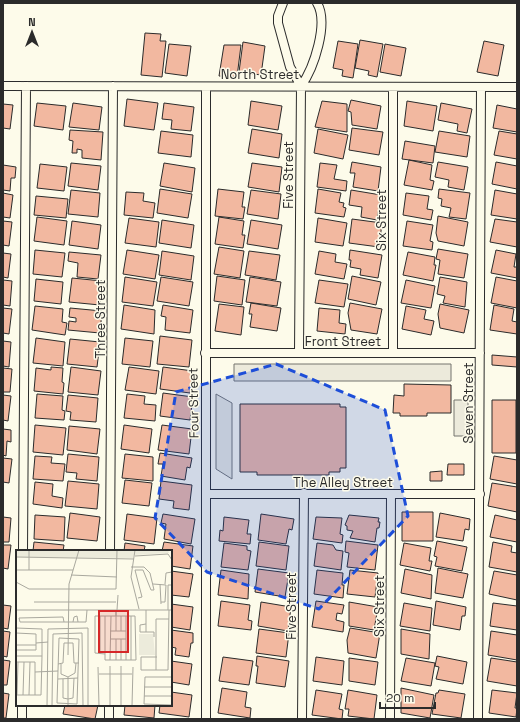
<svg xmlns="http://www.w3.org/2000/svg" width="520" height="722" font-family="'Space Grotesk',sans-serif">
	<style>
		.parking { fill: #eceadb; stroke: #74746e }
		.building { fill: #f2b8a0; stroke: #2b2b2b }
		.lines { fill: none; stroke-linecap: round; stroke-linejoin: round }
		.lane-casing { stroke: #2b2b2b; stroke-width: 10 }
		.lane { stroke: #fdfbea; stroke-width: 8 }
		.marked { fill: #1d4ed8; fill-opacity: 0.2; stroke: #1d4ed8; stroke-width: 3; stroke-dasharray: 8 5; stroke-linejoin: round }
		.labels { text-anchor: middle; stroke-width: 3; stroke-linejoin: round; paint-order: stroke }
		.street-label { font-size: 13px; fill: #2b2b2b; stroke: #fdfbea }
		.inset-road { fill: none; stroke: #a9a89e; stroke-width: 1 }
		.view { fill: #d62828; fill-opacity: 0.15; stroke: #d62828; stroke-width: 2 }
		.inset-edge { fill: none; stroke: #2b2b2b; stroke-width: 2 }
	</style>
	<rect width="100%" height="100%" fill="#fdfbea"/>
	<path class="parking" d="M 234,364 L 451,364 L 451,381 L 234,381 Z
		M 216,394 L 232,403 L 232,479 L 216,469 Z
		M 454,400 L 468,400 L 468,436 L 454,436 Z"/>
	<path class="building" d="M 145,33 L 161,34 L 160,41 L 166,41 L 162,77 L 141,75 Z
		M 360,40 L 383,44 L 377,77 L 368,75 L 369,71 L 355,68 Z
		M 338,41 L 358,44 L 353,78 L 342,76 L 343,70 L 333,68 Z
		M 484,41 L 504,45 L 498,76 L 477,72 Z
		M 243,42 L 265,46 L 261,75 L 239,72 Z
		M 169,44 L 191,46 L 187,76 L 165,73 Z
		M 385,44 L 406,48 L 401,76 L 380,72 Z
		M 224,45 L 241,45 L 237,77 L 219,76 Z
		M 127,99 L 158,103 L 154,130 L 124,126 Z
		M 351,100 L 381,106 L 377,129 L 352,125 L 351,112 L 348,111 Z
		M 251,101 L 282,106 L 278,130 L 248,125 Z
		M 322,101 L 347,104 L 347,132 L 315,127 Z
		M 407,101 L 437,106 L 433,131 L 404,126 Z
		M 37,103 L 66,106 L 63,130 L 34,126 Z
		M 73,103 L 102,107 L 99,130 L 69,127 Z
		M 164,103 L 194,107 L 191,131 L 171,129 L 172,120 L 162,119 Z
		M 441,103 L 472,109 L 467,133 L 457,131 L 458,124 L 438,120 Z
		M 3,104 L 13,105 L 10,129 L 3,128 Z
		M 497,105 L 517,109 L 517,132 L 493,128 Z
		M 352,128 L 383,132 L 379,155 L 349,150 Z
		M 252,129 L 282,134 L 279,158 L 248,153 Z
		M 318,129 L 348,135 L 343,159 L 314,153 Z
		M 70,130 L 103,132 L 101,160 L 82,158 L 82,150 L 77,149 L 77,153 L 72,153 L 73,141 L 69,140 Z
		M 161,131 L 193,135 L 191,157 L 158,153 Z
		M 439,131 L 470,136 L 467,157 L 435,152 Z
		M 499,131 L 517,134 L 517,159 L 494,155 Z
		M 405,141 L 435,146 L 433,163 L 402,159 Z
		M 409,160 L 432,165 L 430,180 L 434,181 L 432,190 L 404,185 Z
		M 352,162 L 381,167 L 378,191 L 353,187 L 355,173 L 350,173 Z
		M 438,162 L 468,167 L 464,190 L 448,187 L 449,180 L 435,177 Z
		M 496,162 L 517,166 L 517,189 L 492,184 Z
		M 71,163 L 101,166 L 98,190 L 68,186 Z
		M 164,163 L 195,168 L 192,192 L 160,186 Z
		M 252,163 L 282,167 L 279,192 L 248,187 Z
		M 320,163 L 337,165 L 334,179 L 347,181 L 346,191 L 317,187 Z
		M 40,164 L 67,167 L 64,191 L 37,188 Z
		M 3,165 L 16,167 L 15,178 L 11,178 L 10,191 L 3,190 Z
		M 160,189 L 192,194 L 188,218 L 157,213 Z
		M 218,189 L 244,192 L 242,207 L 245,207 L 243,219 L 215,216 Z
		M 318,189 L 341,193 L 339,202 L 344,203 L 343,207 L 346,208 L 344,217 L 315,213 Z
		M 439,189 L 470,193 L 466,219 L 449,217 L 451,208 L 441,206 L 442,199 L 438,198 Z
		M 71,190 L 100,193 L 98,217 L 68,214 Z
		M 251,190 L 281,194 L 278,219 L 247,214 Z
		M 351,190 L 381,195 L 377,220 L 361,217 L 362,207 L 349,205 Z
		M 495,190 L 517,194 L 517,219 L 491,215 Z
		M 126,192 L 144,193 L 143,201 L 155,203 L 153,218 L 124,215 Z
		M 3,193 L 13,195 L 10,218 L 3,217 Z
		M 406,193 L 429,196 L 427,209 L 433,210 L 431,220 L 403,215 Z
		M 36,196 L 68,199 L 66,218 L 34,215 Z
		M 438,216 L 468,222 L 464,246 L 438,241 L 436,233 Z
		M 37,217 L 67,221 L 64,245 L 34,241 Z
		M 219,217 L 244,221 L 242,235 L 245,235 L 243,248 L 215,244 Z
		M 129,218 L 159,222 L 156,247 L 125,243 Z
		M 318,218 L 347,223 L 343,246 L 315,242 Z
		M 352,219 L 382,223 L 379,247 L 349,243 Z
		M 495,219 L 517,222 L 517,247 L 490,242 Z
		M 162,220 L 194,225 L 191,248 L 159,243 Z
		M 251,220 L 282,225 L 278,249 L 247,244 Z
		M 3,221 L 12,222 L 9,246 L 3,245 Z
		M 72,221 L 101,225 L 98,249 L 69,245 Z
		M 407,221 L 433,225 L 430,241 L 433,242 L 432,250 L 403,246 Z
		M 219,247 L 244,251 L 240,278 L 214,274 Z
		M 438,249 L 468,254 L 464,278 L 438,274 L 440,260 L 436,259 Z
		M 35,250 L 65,253 L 62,277 L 33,274 Z
		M 127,250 L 159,255 L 155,279 L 123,274 Z
		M 350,250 L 382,255 L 378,278 L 360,275 L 361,269 L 350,267 L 351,260 L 349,260 Z
		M 496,250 L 516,254 L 514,267 L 517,267 L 517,278 L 491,273 Z
		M 162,251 L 194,256 L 191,280 L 159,275 Z
		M 249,251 L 280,255 L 276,280 L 245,275 Z
		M 319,251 L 336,254 L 335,262 L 347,264 L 344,279 L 315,274 Z
		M 69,252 L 101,255 L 98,279 L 77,277 L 78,263 L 68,261 Z
		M 408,252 L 435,257 L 434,265 L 436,265 L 433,281 L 403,275 Z
		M 3,253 L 11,254 L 8,278 L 3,277 Z
		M 217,276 L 245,280 L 242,305 L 214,301 Z
		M 352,276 L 381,282 L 376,305 L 348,299 Z
		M 125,277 L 157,282 L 153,306 L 122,302 Z
		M 161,277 L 193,282 L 189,306 L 157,301 Z
		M 250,277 L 281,282 L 277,306 L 246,302 Z
		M 440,277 L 467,282 L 465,307 L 443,303 L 445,296 L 437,294 Z
		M 496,277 L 517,281 L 517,308 L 491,303 Z
		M 72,278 L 102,281 L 100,305 L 69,302 Z
		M 36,279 L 63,282 L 61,304 L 34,301 Z
		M 3,280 L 12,281 L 10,306 L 3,305 Z
		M 319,280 L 348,284 L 344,307 L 315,303 Z
		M 406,280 L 435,286 L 431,308 L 401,303 Z
		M 251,303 L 281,308 L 277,331 L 250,327 L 252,314 L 249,314 Z
		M 350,303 L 382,309 L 377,334 L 351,330 L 348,313 Z
		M 219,304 L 244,307 L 241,335 L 215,331 Z
		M 440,304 L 469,310 L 464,333 L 440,328 L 438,314 Z
		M 124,305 L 155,310 L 154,334 L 121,329 Z
		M 163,305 L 193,310 L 190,333 L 165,330 L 166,317 L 161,316 Z
		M 494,305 L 514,309 L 512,321 L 517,322 L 517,334 L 490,330 Z
		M 35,306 L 63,309 L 62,322 L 67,323 L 65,335 L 32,330 Z
		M 406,306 L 426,310 L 424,319 L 434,321 L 431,335 L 402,329 Z
		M 3,308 L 12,309 L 9,334 L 3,333 Z
		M 70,308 L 102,311 L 100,333 L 68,330 L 69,321 L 76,322 L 76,318 L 69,317 Z
		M 319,308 L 340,310 L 339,323 L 346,324 L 345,334 L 317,331 Z
		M 160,336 L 192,340 L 189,367 L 157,364 Z
		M 36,338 L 65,342 L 63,366 L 33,363 Z
		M 125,338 L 153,341 L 150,367 L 122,364 Z
		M 70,339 L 100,342 L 97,367 L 67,364 Z
		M 3,341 L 11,342 L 9,367 L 3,366 Z
		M 492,355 L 517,357 L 517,367 L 492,365 Z
		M 51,367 L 63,368 L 62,382 L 64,383 L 63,394 L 34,391 L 36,368 L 51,370 Z
		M 71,367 L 101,371 L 98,395 L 68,392 Z
		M 129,367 L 159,371 L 156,394 L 125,390 Z
		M 163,367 L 193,371 L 190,393 L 160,389 Z
		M 3,368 L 12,369 L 10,392 L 3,392 Z
		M 404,384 L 451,385 L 451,413 L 427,413 L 427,416 L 400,416 L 400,413 L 393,413 L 394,395 L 404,396 Z
		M 163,393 L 193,397 L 190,420 L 160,416 Z
		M 37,394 L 63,396 L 62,410 L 65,411 L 64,420 L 35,418 Z
		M 127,394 L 145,396 L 144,404 L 156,405 L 155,421 L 124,418 Z
		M 3,395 L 11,396 L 8,421 L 3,420 Z
		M 68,395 L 98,398 L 96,422 L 70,420 L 71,412 L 66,411 Z
		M 492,400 L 516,400 L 516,453 L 492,453 Z
		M 240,404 L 340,404 L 340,407 L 346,407 L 346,468 L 340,468 L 340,472 L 329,472 L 329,475 L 257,475 L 257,472 L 240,472 Z
		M 35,425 L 66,428 L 63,455 L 33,452 Z
		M 124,425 L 152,429 L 149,453 L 121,449 Z
		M 162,425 L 192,429 L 189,454 L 158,450 Z
		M 69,426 L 100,429 L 97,454 L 67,450 Z
		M 3,429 L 11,430 L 11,442 L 7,441 L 6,456 L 3,455 Z
		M 160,453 L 192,458 L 190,468 L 187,467 L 185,480 L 161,476 L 163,464 L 158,464 Z
		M 68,454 L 99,457 L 97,481 L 76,479 L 77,473 L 66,472 Z
		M 125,454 L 153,457 L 153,481 L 122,478 Z
		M 35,456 L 52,457 L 51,463 L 65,464 L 63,481 L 33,479 Z
		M 494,456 L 517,460 L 517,484 L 490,479 Z
		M 3,458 L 12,459 L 9,483 L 3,482 Z
		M 448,464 L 464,464 L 464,475 L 447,475 Z
		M 442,471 L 442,481 L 430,481 L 430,472 Z
		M 125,480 L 152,483 L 149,506 L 122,503 Z
		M 68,481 L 99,484 L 97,509 L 65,506 Z
		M 161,481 L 192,485 L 189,510 L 173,508 L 174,501 L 159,499 Z
		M 35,482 L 53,484 L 52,496 L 63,498 L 62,508 L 33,504 Z
		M 492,483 L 517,487 L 517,512 L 488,506 Z
		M 402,512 L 433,512 L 433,541 L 402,541 Z
		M 70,513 L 100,517 L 97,541 L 67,538 Z
		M 440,513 L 470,519 L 469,530 L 465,529 L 463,541 L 436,537 Z
		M 127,514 L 157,518 L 154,544 L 124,540 Z
		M 163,514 L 195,519 L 191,544 L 164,539 L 166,524 L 161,523 Z
		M 261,514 L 294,519 L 292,530 L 289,529 L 286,544 L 258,540 Z
		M 35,515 L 65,517 L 64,541 L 34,539 Z
		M 349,515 L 379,518 L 378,522 L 380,522 L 379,528 L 377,528 L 375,542 L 350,538 L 353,531 L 347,530 L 347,526 L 345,525 Z
		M 495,515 L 517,520 L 517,542 L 490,537 Z
		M 3,517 L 11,518 L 9,542 L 3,542 Z
		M 224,517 L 249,520 L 247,534 L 251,534 L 250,544 L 219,541 L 220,530 L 223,531 Z
		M 316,517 L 342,518 L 340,534 L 343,535 L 342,543 L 313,539 Z
		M 346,541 L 378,545 L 375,570 L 347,567 L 349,553 L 345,552 Z
		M 437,541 L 467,547 L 462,571 L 435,566 L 437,557 L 434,556 Z
		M 34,542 L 64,545 L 63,551 L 33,551 Z
		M 164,542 L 193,546 L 190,569 L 171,566 L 171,551 L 162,551 Z
		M 259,542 L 289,546 L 286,570 L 256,566 Z
		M 493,542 L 512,546 L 511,552 L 517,553 L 517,572 L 489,567 Z
		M 125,543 L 145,546 L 144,551 L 124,551 Z
		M 224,543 L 247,546 L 247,550 L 251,551 L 248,570 L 221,567 Z
		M 317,543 L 333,545 L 336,550 L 343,551 L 341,570 L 314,566 Z
		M 404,543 L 431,548 L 429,561 L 432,561 L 430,571 L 400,565 Z
		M 3,545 L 11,545 L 8,569 L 3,568 Z
		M 438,568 L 468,574 L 463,598 L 435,593 Z
		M 258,569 L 289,573 L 285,597 L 255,592 Z
		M 405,569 L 432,575 L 431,599 L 401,593 Z
		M 221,570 L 249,574 L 248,599 L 218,595 Z
		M 317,570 L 343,573 L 342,585 L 344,585 L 343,598 L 314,594 Z
		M 350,570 L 378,573 L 375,597 L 347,594 Z
		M 171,571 L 193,574 L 189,597 L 171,595 Z
		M 494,571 L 517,575 L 517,600 L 489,594 Z
		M 221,601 L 250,605 L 248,620 L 252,621 L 251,630 L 218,626 Z
		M 316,601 L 344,605 L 342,614 L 337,613 L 336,620 L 344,622 L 343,632 L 312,627 Z
		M 436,601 L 466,607 L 465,616 L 462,616 L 460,630 L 433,625 Z
		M 261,602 L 291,607 L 288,631 L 258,626 Z
		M 349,602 L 378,607 L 374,630 L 349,626 Z
		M 404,603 L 432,608 L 430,631 L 400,626 Z
		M 493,603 L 517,606 L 517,630 L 490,626 Z
		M 171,604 L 193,607 L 190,630 L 171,627 Z
		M 3,605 L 11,606 L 8,629 L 3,628 Z
		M 350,628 L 380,633 L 376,658 L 348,653 L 347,640 Z
		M 259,629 L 289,633 L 286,657 L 256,653 Z
		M 401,629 L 430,634 L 429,659 L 401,654 Z
		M 171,630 L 193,633 L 193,643 L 191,643 L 189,657 L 175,655 L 176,648 L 171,647 Z
		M 3,631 L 10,632 L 7,657 L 3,656 Z
		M 491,631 L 517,635 L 517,660 L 488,655 Z
		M 257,656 L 289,661 L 285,687 L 256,683 L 258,666 L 256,666 Z
		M 437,656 L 467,662 L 463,684 L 436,679 L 439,667 L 435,666 Z
		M 223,657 L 253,661 L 249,685 L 219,681 Z
		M 316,657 L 344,661 L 342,685 L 313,681 Z
		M 349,658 L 378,662 L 375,685 L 349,681 Z
		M 406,658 L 435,663 L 431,686 L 401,681 Z
		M 491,658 L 517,662 L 517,686 L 487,681 Z
		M 3,660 L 10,661 L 7,685 L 3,685 Z
		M 171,661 L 192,664 L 189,685 L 171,682 Z
		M 222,688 L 247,692 L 245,707 L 251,708 L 250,718 L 218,713 Z
		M 401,688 L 434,695 L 430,718 L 401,713 Z
		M 316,690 L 342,694 L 339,709 L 343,710 L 342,719 L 312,715 Z
		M 348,690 L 377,695 L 374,719 L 348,716 L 349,709 L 345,709 Z
		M 439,690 L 465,694 L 461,718 L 432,714 L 436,693 L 438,693 Z
		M 492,690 L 517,693 L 515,708 L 517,708 L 516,717 L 489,713 Z
		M 171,692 L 192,695 L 189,717 L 159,713 L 160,705 L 171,705 Z
		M 3,693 L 9,694 L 6,718 L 3,718 Z
		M 65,705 L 98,705 L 95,719 L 63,714 Z
		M 125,705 L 155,705 L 154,718 L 124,715 Z"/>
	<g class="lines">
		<g class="lane-casing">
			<path id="lane" d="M 283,3 L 278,16 L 278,23 L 290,67 L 301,86 L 299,353
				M 3,86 L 517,87
				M 301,86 C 314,68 329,23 317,3
				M 393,87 L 393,353
				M 205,353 L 480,353
				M 206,494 L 480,494
				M 23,551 L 26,86
				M 110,551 L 113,86
				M 22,719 L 22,705
				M 109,719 L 109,705
				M 206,719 L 206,87
				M 302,719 L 304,493
				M 390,719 L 391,494
				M 478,719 L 481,87"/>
		</g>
		<use href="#lane" class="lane"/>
	</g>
	<path class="marked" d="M 276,364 L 385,410 L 408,516 L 319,609 L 207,572 L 155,518 L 176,392 Z"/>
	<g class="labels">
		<g class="street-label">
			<text x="260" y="79">North Street</text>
			<text transform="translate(288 175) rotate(-90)" y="5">Five Street</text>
			<text transform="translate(381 220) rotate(-90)" y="5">Six Street</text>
			<text transform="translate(100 319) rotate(-90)" y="5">Three Street</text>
			<text x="343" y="346">Front Street</text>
			<text transform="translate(193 403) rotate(-91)" y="5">Four Street</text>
			<text transform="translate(468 403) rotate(-90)" y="5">Seven Street</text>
			<text x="343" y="487">The Alley Street</text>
			<text transform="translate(291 606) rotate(-90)" y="5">Five Street</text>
			<text transform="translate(379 606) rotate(-90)" y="5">Six Street</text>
		</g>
	</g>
	<g transform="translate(16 550)">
		<rect width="156" height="156" fill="#fdfbea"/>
		<path d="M 0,0 L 152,0 L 153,3 L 118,5 L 117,8 L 0,7 ZM 123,84 L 137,84 L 139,105 L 123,105 Z" fill="#ecebdb"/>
		<path class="inset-road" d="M 13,0 L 13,20M 119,0 L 115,27 L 123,59M 119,6 L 152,4 L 156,10M 0,7 L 118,9M 115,17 L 128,17 L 134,23 L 138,40 L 135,40 L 127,20 L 119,20M 0,20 L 57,20M 119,20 L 126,47 L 122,48M 55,25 L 101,27M 0,32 L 13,39 L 100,39 L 101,0M 137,34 L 150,35 L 149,52 L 145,52M 144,34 L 145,54M 149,34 L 150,23 L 156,22M 18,52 L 100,52M 0,60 L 156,60M 101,60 L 102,45M 152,60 L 152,35 L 156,35M 105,66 L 105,81M 48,72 L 47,67 L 3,68 L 4,72 L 70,72 L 71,60M 57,72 L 58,67 L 61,66 L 62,72M 130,74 L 124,75 L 124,82 L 130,82 L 130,60M 0,78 L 26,79 L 26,106 L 0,106M 94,81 L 110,81M 100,81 L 100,60 L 100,66M 130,82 L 138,82 L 138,87M 0,83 L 20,84 L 20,100 L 0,100M 43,88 L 63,89 L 61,154 L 41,153 ZM 95,89 L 110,89M 20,93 L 32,92M 0,95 L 20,95M 156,96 L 156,118M 84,104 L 84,66M 89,104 L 79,103 L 79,66 L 119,66 L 120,110 L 89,110 L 89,66M 52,105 L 53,34 L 63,0M 141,107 L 125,107 L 125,120 L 152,120 L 153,60M 94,110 L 95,66M 100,110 L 100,89M 105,110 L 105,89M 110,110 L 110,66M 115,110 L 115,66M 0,112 L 19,112 L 19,145M 42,114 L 47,113 L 48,93 L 57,93 L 58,113 L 63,113M 45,114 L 45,124 L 52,127 L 59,123 L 60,113M 94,116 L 94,156M 82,117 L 83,156M 140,120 L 140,69 L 153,69M 19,122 L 42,121M 83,124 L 116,124M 156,127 L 129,127 L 128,154 L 156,155M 42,129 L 62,128M 47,129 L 47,148 L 52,149 L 57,148 L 58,128M 128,137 L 156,137M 0,145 L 25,145 L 26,106M 1,145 L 2,112M 7,145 L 8,112M 13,145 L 14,112M 128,146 L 156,146M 31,156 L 32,79 L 72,78 L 72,156M 36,156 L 37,84 L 66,83 L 67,156M 52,156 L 52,127M 105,156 L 105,116M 116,156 L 117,117"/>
		<path class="view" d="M 83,61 L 112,61 L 112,102 L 83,102 Z"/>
		<rect width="156" height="156" class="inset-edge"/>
	</g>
	<rect width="520" height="722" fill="none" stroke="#2b2b2b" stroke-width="8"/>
	<g transform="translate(32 32)" stroke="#fdfbea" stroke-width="3" paint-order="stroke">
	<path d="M0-3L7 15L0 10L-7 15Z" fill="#2b2b2b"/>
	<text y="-6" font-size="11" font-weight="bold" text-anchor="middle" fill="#2b2b2b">N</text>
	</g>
	<path d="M380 702v6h55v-6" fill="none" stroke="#2b2b2b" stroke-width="2"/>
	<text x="386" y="702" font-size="12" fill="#2b2b2b" stroke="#fdfbea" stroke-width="3" paint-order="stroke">20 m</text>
</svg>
